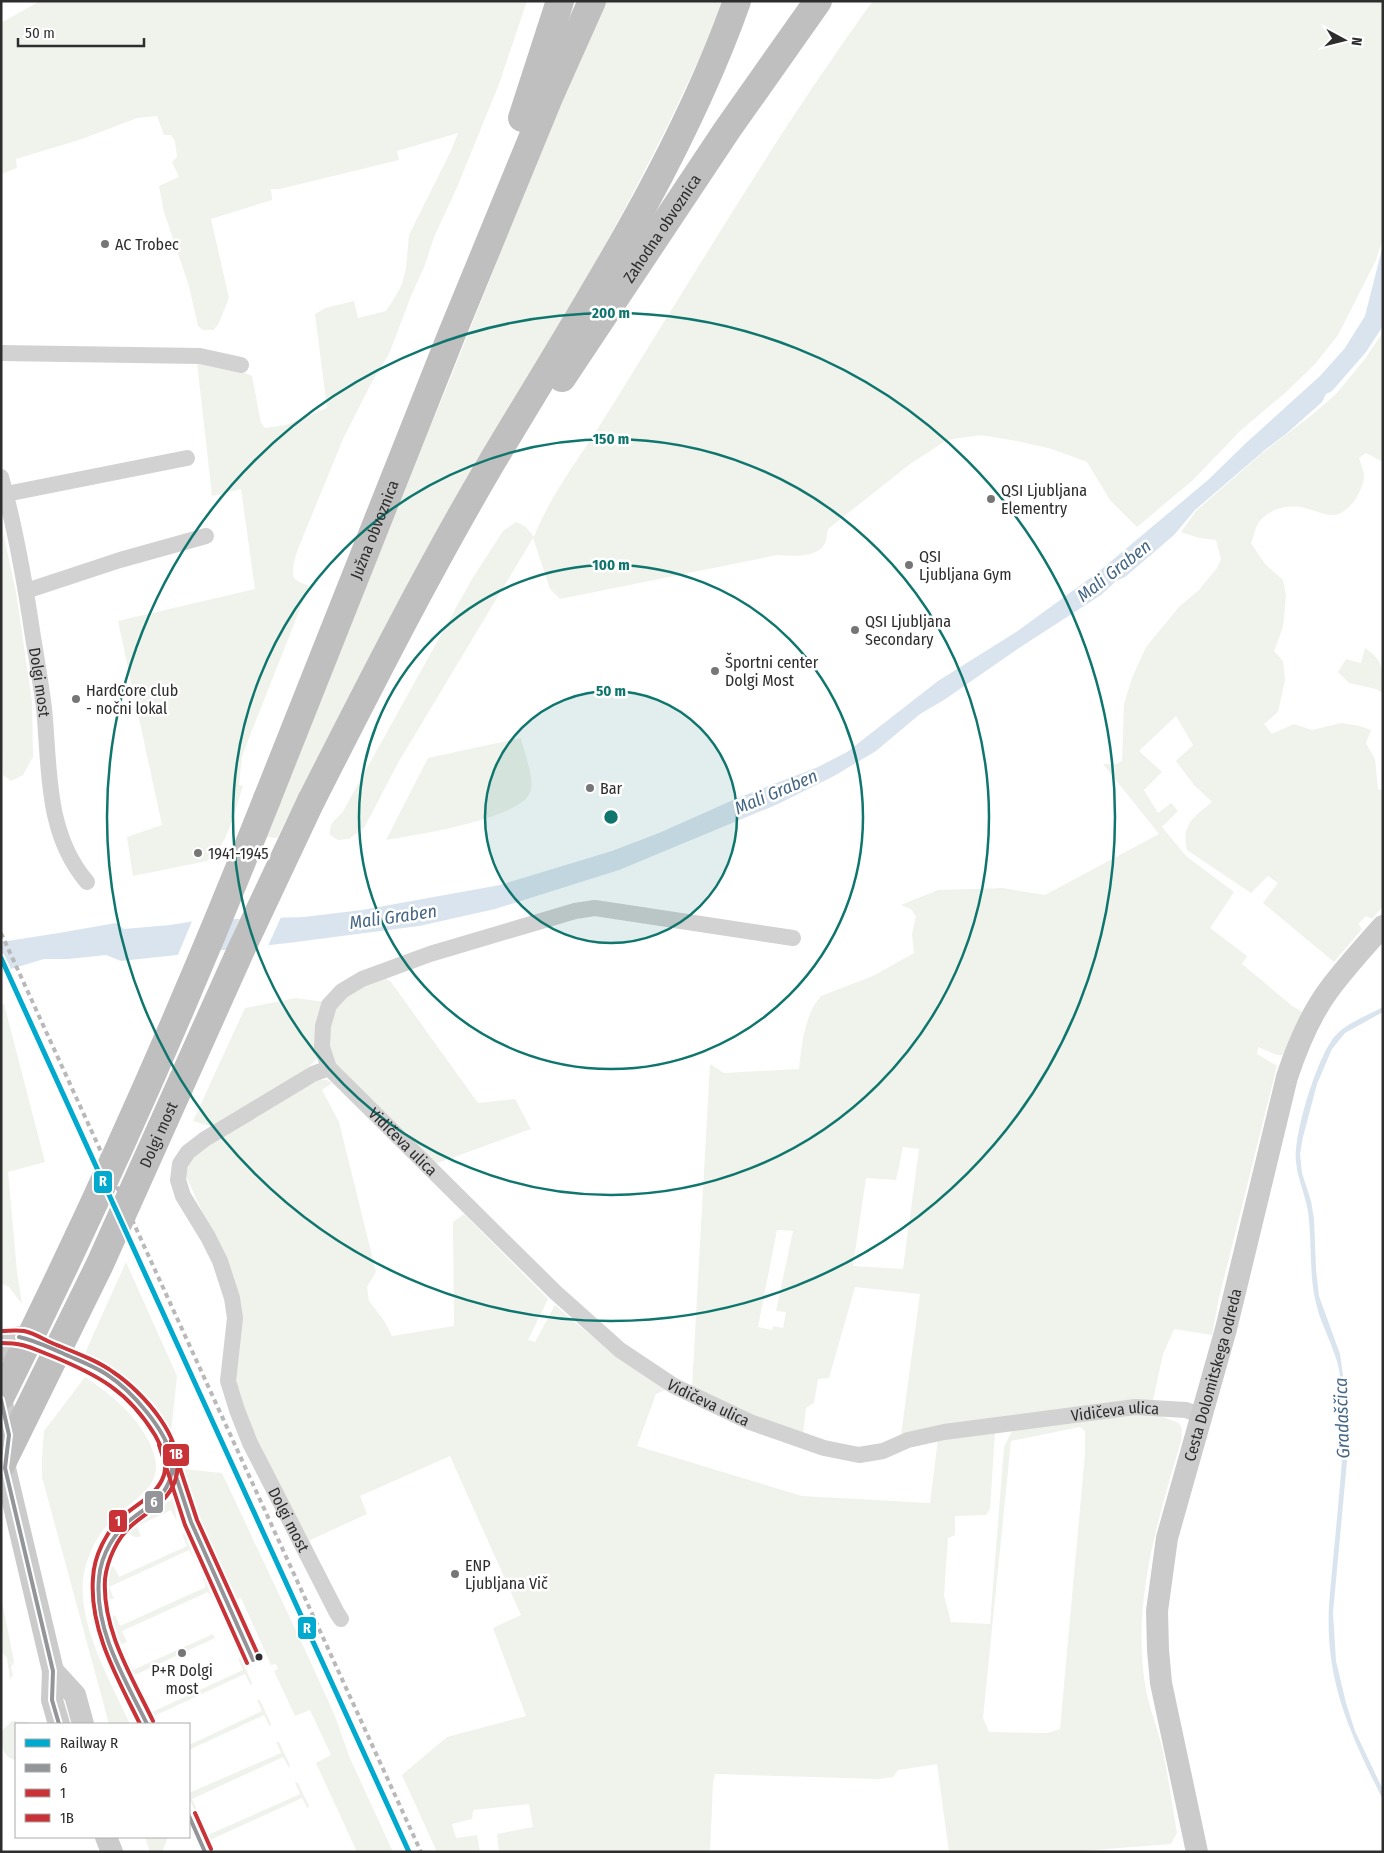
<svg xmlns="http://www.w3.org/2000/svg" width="1384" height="1853" font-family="'Fira Sans Condensed',sans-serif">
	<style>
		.green { fill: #eff3ec; fill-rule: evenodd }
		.water { fill: #dae4ee }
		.pier { fill: #fff }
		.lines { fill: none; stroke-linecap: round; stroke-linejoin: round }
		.street { stroke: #d2d2d2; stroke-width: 16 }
		.secondary { stroke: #cbcbcb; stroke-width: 22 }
		.highway { stroke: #bfbfbf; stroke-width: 28 }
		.rail { stroke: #b9b9b9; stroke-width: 4; stroke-dasharray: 5 4; stroke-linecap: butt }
		.highway-bridge { stroke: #bfbfbf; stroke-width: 28 }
		.bus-1-casing { stroke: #fff; stroke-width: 8 }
		.bus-2-casing { stroke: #fff; stroke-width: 8 }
		.bus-3-casing { stroke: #fff; stroke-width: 8 }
		.bus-1 { stroke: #939598; stroke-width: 4 }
		.bus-2 { stroke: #c93337; stroke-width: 4 }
		.bus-3 { stroke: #c93337; stroke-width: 4 }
		.rail-1-casing { stroke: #fff; stroke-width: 9 }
		.rail-1 { stroke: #00a9ce; stroke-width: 5 }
		.ring { fill: none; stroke: #0f766e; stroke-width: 2.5 }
		.poi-dot { fill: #767676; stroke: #fff; stroke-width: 2 }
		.bus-dot { fill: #2d2d2d; stroke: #fff; stroke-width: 2 }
		.labels { text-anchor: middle; stroke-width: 5; stroke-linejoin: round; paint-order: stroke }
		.street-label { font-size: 16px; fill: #2d2d2d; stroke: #fff }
		.poi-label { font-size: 16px; fill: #2d2d2d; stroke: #fff; text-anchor: start }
		.water-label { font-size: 18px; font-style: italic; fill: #446786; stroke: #fff }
		.centre { fill: #0f766e; stroke: #fff; stroke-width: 2.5 }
		.ring-label { font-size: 15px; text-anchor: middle; font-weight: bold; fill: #0f766e; stroke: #fff; stroke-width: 5; stroke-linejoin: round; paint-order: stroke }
		.line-badge { stroke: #fff; stroke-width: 2 }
		.badge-label { font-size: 14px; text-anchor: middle; font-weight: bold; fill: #fff }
	</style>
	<rect width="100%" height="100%" fill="#fff"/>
	<path class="green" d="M 40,1 L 527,1 L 499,84 L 458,185 L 434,237 L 425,265 L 411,296 L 389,354 L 373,380 L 343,439 L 300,544 C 297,551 289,573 295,579 C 298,582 305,584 309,586 L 242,756 L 239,785 L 243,786 C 235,809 228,847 207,861 L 133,876 L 127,837 L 162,825 L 118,621 L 255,589 L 241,489 L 212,496 L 197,362 L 236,369 L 252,376 L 261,423 L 265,428 L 286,425 L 327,408 L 315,314 L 325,308 L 354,301 L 358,318 L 386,311 L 398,292 L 402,284 L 406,268 L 409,235 L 451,151 L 458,133 L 397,151 L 399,160 L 280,189 L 271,189 L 272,200 L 211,219 L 229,298 L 218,325 L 213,330 L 203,330 L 198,326 L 189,286 L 164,212 L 159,186 L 179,177 L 172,162 L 177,157 L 175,141 L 171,135 L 164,135 L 157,116 L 137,118 L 82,139 L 16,159 L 17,168 L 1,174 L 1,23 Z
		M 606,1 L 722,1 L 714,27 L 667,127 L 629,201 L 581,288 L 386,627 L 277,838 L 267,837 L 360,593 L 444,394 L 494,269 L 518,201 Z
		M 873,1 L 1383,1 L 1383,238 L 1376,260 L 1338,335 L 1315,364 L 1285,393 L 1241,430 L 1193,480 L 1137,527 L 1110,500 L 1087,462 L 1052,449 L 1017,441 L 981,435 L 947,440 L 910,464 L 828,529 C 827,532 827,537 826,541 C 819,559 792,556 777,555 L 560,599 L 550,589 L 533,538 L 398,763 L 364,828 L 349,839 L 338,840 L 330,835 C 329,825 334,820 342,813 L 472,579 L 503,531 L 516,522 L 526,527 L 534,537 C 548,501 571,469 593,436 C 609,411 625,385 641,359 C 716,239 789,116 873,1 Z
		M 1383,332 L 1383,462 L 1366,453 L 1359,458 C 1361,464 1364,471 1364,477 C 1363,491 1350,512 1335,515 C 1324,516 1315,510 1305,508 C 1289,504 1270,508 1259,522 C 1255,527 1254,537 1251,543 L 1265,564 L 1283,580 L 1286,596 L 1283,627 L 1274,651 L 1283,661 L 1285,680 L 1278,712 L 1264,724 L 1272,734 L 1294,724 L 1312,730 L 1341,723 L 1360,726 L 1371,730 L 1366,743 L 1375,759 L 1378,789 L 1383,790 L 1383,906 L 1372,919 L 1366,916 L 1358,924 L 1362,929 L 1334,962 L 1263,903 L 1278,883 L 1268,876 L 1251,893 L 1187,850 C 1181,824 1194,817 1212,802 L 1194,785 L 1176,761 L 1193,745 L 1176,716 L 1139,751 L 1162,772 L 1144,790 L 1158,813 L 1171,803 L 1178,811 L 1162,827 L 1186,856 L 1234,892 L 1210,928 L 1247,956 L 1242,964 L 1291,1005 L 1305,1014 L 1287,1055 L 1277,1055 L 1258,1047 L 1257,1054 L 1277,1066 L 1219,1298 L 1212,1335 L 1174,1329 L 1163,1354 L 1153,1400 L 901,1435 L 920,1294 L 855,1287 L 829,1378 L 818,1379 L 814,1403 L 806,1408 L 803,1434 L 779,1427 L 692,1388 L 710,1064 L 724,1073 L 799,1069 C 802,1045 804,1015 821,996 L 873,976 L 914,953 L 912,934 L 916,916 L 911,909 L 901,905 L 938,890 L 1003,888 L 1045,895 L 1159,834 L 1103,764 L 1116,764 L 1122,761 L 1124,704 L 1132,678 L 1146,647 L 1179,607 L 1199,590 L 1217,568 L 1221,559 L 1216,540 L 1199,538 L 1181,532 L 1196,511 L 1261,454 L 1313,414 L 1336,394 L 1365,359 ZM 903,1147 L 919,1149 L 903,1269 L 853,1266 L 866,1178 L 896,1180 ZM 777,1230 L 793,1231 L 776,1311 L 786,1312 L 783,1328 L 773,1326 L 772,1330 L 758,1327 Z
		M 1,523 L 16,592 L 32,702 L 33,757 L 23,775 L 11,781 L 3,775 L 1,727 Z
		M 1365,648 C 1384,661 1383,670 1383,693 L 1376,689 L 1349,683 L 1338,672 L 1346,659 L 1361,663 Z
		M 521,738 C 524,752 534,777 531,790 C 525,819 413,835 386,840 L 428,758 Z
		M 383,977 L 391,982 L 478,1103 L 515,1099 L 531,1129 L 432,1165 L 335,1063 L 330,1050 L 330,1016 L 348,992 Z
		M 296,998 L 324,1002 L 318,1058 L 302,1073 L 216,1128 L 193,1121 L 245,1008 Z
		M 1,1004 L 4,1004 L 45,1162 L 8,1172 L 17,1272 L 22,1304 L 9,1287 L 1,1283 Z
		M 320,1080 L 327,1080 L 332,1083 L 322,1090 L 339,1122 L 376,1272 L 367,1287 L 369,1301 L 385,1322 L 392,1336 L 454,1326 L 453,1222 L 464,1214 L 548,1299 L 528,1340 L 535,1342 L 555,1305 L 608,1350 L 668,1389 L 656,1394 L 637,1446 L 802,1496 L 930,1503 L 938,1439 L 995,1432 L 990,1509 L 986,1515 L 955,1516 L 955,1535 L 948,1538 L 944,1595 L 951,1622 L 990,1624 L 1004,1447 L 1012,1431 L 1040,1426 L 1138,1413 L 1155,1414 L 1179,1423 L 1182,1429 L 1181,1441 C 1158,1520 1132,1600 1145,1684 C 1148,1705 1157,1726 1162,1747 C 1168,1775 1172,1804 1177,1833 L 1171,1844 L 1068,1852 L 949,1852 L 937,1764 L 898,1770 L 893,1777 L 879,1779 L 715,1774 L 713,1783 L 710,1852 L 499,1852 L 497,1834 L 533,1827 L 529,1804 L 473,1810 L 472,1819 L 452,1824 L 456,1838 L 477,1835 L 480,1852 L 437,1852 L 402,1775 L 447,1737 L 526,1716 L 493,1628 L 521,1615 L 450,1456 L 360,1496 L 367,1514 L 308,1541 L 291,1510 L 253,1430 L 233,1380 L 224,1260 L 186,1176 L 190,1161 L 196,1154 L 293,1093 ZM 1080,1427 L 1085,1431 L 1085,1454 L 1060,1729 L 1048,1733 L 989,1732 L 983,1718 L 1011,1441 Z
		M 126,1262 L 177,1376 L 171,1433 C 147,1393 127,1373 85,1353 Z
		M 85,1377 C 109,1393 132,1411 147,1438 C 173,1486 137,1493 109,1523 C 96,1537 88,1555 84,1573 C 75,1621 111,1682 130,1724 L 109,1724 L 42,1477 L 42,1458 L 44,1431 Z
		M 183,1469 L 222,1473 L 306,1652 L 335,1716 L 349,1756 L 393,1852 L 357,1852 L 316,1763 L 331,1755 L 310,1710 L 295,1716 L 274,1671 L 278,1669 L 276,1664 L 271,1665 L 241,1598 L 235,1600 L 197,1515 Z
		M 172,1499 L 175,1500 L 176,1520 L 171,1510 L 137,1526 L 141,1536 C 136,1538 132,1537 129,1532 L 131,1525 Z
		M 182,1534 L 185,1535 L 195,1561 L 189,1550 L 109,1587 L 114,1599 L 110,1599 C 103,1591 107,1576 109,1566 L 114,1567 L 119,1577 L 187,1546 Z
		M 202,1575 L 204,1577 L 214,1602 L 208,1592 L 122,1631 L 127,1642 L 122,1644 L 119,1643 L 111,1619 L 111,1617 L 115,1615 L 120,1626 L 206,1587 Z
		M 1,1597 L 13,1656 L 14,1662 L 11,1667 L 13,1675 L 10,1679 L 7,1658 L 1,1651 Z
		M 213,1634 L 215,1638 L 135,1675 L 140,1686 L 137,1685 L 126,1661 L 128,1659 L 133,1670 Z
		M 238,1658 L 241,1659 L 252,1683 L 251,1686 L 245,1674 L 154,1716 L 157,1724 L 155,1724 L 145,1703 L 147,1700 L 152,1712 L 243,1670 Z
		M 257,1700 L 260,1700 L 271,1724 L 270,1727 L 264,1715 L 189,1750 L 189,1745 L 262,1711 Z
		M 12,1721 L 28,1722 L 30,1724 L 16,1724 L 16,1760 C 5,1760 0,1745 1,1735 C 2,1729 8,1725 12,1721 Z
		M 276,1741 L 279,1742 L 290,1765 L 289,1768 L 283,1757 L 192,1799 L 197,1810 L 194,1809 L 189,1798 L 189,1793 L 281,1753 Z
		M 295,1782 L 298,1783 L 309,1806 L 308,1809 L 302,1798 L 210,1840 L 215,1851 L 213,1851 L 202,1827 L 202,1825 L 208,1835 L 289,1799 L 300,1794 Z
		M 145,1837 L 168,1837 L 162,1852 L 150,1852 Z"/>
	<path class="water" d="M 1383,245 L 1383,326 L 1366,352 L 1332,391 L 1326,394 L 1322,402 L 1286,434 L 1266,449 L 1195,510 L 1174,535 L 1125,577 L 1116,581 L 1101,595 L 1019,648 L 944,700 L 920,714 L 876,751 L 834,776 L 778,804 L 619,870 L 495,909 L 419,926 L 288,943 L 121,961 L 106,955 L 68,959 L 44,959 L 1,972 L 1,942 C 40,936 78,930 116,923 L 124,929 L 170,925 L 201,920 L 304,917 L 362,910 L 500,885 L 612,851 L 659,833 L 740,797 L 818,767 L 847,752 L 938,681 L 1019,630 L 1097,573 L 1208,480 L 1247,442 L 1320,376 L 1345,348 L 1365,316 Z
		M 1383,1007 L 1383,1012 L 1345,1033 L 1332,1049 L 1317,1084 L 1303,1137 L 1300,1154 L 1302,1173 L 1311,1201 L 1314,1219 L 1316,1269 L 1319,1296 L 1340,1354 L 1347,1405 L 1348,1450 L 1333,1613 L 1336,1661 L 1346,1703 L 1355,1731 L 1383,1790 L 1383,1800 C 1350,1733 1325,1682 1329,1605 C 1332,1568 1336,1532 1339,1496 C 1342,1463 1345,1430 1342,1397 C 1341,1383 1340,1367 1334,1353 C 1329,1337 1321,1323 1317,1307 C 1309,1279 1312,1249 1309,1220 C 1308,1200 1298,1182 1296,1162 C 1293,1136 1318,1052 1337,1034 C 1349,1022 1368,1015 1383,1007 Z"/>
	<path class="pier" d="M 282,915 L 267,948 L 225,952 L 241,916 Z
		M 234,916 L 219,952 L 177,957 L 193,919 Z"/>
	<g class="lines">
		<g class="street">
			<path d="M 1,353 L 200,356 L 241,365"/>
			<path id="s1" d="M 1,477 C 16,529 25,583 33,637 C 37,661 41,684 44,708 C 50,768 45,833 87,882"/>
			<path d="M 6,494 L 187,458"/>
			<path d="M 26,591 L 120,560 L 206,536"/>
			<path id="s2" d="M 793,938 L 595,908 L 575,911 L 430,954 L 362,979 L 342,991 L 329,1005 L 323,1026 L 322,1047 L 329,1068 L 555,1292 L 620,1350 L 674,1386 L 750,1422 L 824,1448 L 859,1455 L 883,1451 L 908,1440 L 944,1432 L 1135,1407 L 1186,1410 L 1202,1416"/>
			<path id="s3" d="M 329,1068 L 313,1074 L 205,1139 L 188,1152 L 180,1164 L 178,1180 L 183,1196 L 208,1237 L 220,1261 L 232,1298 L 235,1318 L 228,1381 L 237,1410 L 250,1443 L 337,1613 L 341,1619"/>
		</g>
		<g class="secondary">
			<path d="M 1,1350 L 19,1337"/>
			<path d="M 1,1399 L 9,1435 L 5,1468 L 53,1671 L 52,1700 L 59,1724"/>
			<path d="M 53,1671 L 75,1695 L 83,1724"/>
			<path d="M 106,1837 L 112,1852"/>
			<path id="s4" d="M 1197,1852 L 1161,1683 L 1158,1650 L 1157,1611 L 1167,1538 L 1226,1329 L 1287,1077 C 1297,1047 1309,1017 1328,991 C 1345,968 1364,947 1383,926"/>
		</g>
		<g class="highway">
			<path d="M 522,118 L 560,1"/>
			<path id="s5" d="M 562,378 L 727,130 L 818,1"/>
			<path id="s6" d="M 267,799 L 451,336 L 550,95 L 592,1"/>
			<path d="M 311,801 C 368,689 425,576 489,467 C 578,317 678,167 737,1"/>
		</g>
		<path class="rail" d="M 1,933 L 421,1852"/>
		<g class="highway-bridge">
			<path d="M 1,1396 C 99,1201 187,1001 267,799"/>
			<path id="s7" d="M 1,1465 L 100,1264 L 240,952 L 311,801"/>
		</g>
		<g class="bus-1-casing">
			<path id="bus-1" d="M 19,1337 C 34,1340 48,1347 62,1353 C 77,1360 92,1365 106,1374 C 131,1390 167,1430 172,1460 C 173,1468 171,1479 167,1486 C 160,1500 146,1508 134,1517 C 115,1531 101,1554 99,1578 C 94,1630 125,1679 147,1724
				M 1,1400 L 9,1435 L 5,1468 L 53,1671 L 52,1700 L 59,1724
				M 165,1443 L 191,1522 L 253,1660
				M 189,1816 L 205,1852"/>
		</g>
		<g class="bus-2-casing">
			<path id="bus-2" d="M 1,1343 C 25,1343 31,1348 52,1356 C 98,1375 128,1391 155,1435 C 162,1448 168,1460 164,1475 C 157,1496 137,1503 122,1517 C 106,1532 94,1556 93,1578 C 89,1630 118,1679 140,1724
				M 159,1445 L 185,1525 L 247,1663"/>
		</g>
		<g class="bus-3-casing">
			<path id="bus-3" d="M 1,1331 C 9,1331 16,1330 24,1331 C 34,1333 43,1339 52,1343 C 73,1352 95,1359 113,1372 C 143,1392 189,1442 175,1481 C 167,1503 148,1511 131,1526 C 117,1538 107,1561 105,1579 C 102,1630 132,1677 153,1721
				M 171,1441 L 197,1520 L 259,1657
				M 195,1813 L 211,1849"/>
		</g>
		<use href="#bus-1" class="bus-1"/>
		<use href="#bus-2" class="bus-2"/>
		<use href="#bus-3" class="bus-3"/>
		<g class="rail-1-casing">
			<path id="rail-1" d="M 1,958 L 409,1852"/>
		</g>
		<use href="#rail-1" class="rail-1"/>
	</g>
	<circle cx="611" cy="817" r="126" fill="#0f766e" fill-opacity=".12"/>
	<g class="ring">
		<circle cx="611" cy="817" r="126"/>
		<circle cx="611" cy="817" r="252"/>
		<circle cx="611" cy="817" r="378"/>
		<circle cx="611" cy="817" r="504"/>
	</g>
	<g class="poi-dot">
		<circle cx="105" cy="244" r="5"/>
		<circle cx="991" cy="499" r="5"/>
		<circle cx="909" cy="565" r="5"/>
		<circle cx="855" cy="630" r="5"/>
		<circle cx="715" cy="671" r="5"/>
		<circle cx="76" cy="699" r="5"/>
		<circle cx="590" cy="788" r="5"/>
		<circle cx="198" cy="853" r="5"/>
		<circle cx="455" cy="1574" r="5"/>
		<circle cx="182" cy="1653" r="5"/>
	</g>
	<circle class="bus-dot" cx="259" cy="1657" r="4.5"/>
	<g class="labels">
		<g class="street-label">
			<text dy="6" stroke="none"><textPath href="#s5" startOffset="180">Zahodna obvoznica</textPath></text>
			<text dy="6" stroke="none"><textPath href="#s6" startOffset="290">Južna obvoznica</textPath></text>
			<text dy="6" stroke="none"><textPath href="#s1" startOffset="209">Dolgi most</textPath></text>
			<text dy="6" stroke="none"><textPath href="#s7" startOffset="366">Dolgi most</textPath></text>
			<text dy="6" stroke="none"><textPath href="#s2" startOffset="656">Vidičeva ulica</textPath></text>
			<text dy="6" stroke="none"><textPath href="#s4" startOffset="488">Cesta Dolomitskega odreda</textPath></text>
			<text dy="6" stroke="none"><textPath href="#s2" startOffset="1060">Vidičeva ulica</textPath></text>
			<text dy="6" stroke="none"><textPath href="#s2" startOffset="1481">Vidičeva ulica</textPath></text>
			<text dy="6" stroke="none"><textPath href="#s3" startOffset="561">Dolgi most</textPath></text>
		</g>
		<g class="poi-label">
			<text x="115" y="250">AC Trobec</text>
			<text x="1001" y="496">QSI Ljubljana<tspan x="1001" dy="18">Elementry</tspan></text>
			<text x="919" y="562">QSI<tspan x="919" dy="18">Ljubljana Gym</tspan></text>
			<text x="865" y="627">QSI Ljubljana<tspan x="865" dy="18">Secondary</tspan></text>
			<text x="725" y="668">Športni center<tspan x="725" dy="18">Dolgi Most</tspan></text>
			<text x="86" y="696">HardCore club<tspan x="86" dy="18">- nočni lokal</tspan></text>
			<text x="600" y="794">Bar</text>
			<text x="208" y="859">1941-1945</text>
			<text x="465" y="1571">ENP<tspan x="465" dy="18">Ljubljana Vič</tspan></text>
			<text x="182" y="1676" text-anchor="middle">P+R Dolgi<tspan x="182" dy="18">most</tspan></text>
		</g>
		<g class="water-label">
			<text transform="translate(1114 571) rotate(-38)" y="6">Mali Graben</text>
			<text transform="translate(776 792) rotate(-23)" y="6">Mali Graben</text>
			<text transform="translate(393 917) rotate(-8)" y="6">Mali Graben</text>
			<text transform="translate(1342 1418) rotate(-92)" y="6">Gradaščica</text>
		</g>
	</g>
	<circle cx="611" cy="817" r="8" class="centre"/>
	<g class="ring-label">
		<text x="611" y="318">200 m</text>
		<text x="611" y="444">150 m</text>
		<text x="611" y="570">100 m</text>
		<text x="611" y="696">50 m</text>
	</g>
	<g class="line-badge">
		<rect x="93" y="1170" width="20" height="24" rx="5" fill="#00a9ce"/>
		<rect x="162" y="1443" width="28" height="24" rx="5" fill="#c93337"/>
		<rect x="144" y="1490" width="20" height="24" rx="5" fill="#939598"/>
		<rect x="108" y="1509" width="20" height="24" rx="5" fill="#c93337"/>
		<rect x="297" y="1616" width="20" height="24" rx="5" fill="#00a9ce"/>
	</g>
	<g class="badge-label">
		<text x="103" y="1186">R</text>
		<text x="176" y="1459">1B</text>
		<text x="154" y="1507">6</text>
		<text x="118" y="1526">1</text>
		<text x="307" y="1633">R</text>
	</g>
	<rect width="1384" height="1853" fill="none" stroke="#2d2d2d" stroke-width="5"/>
	<rect x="15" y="1723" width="175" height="115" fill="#ffffff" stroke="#ababab"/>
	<rect x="25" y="1739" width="25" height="8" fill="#00a9ce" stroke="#ababab"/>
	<text x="60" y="1748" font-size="15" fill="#2d2d2d">Railway R</text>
	<rect x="25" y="1764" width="25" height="8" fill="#939598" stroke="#ababab"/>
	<text x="60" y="1773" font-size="15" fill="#2d2d2d">6</text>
	<rect x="25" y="1789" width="25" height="8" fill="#c93337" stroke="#ababab"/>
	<text x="60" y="1798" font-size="15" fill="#2d2d2d">1</text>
	<rect x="25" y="1814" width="25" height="8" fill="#c93337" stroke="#ababab"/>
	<text x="60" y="1823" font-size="15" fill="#2d2d2d">1B</text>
	<g transform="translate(1344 40) rotate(97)" stroke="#ffffff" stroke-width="4" paint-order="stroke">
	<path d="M0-4L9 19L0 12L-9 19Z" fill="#2d2d2d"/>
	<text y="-8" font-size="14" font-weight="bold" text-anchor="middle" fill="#2d2d2d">N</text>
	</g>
	<path d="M18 38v8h126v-8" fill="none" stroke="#2d2d2d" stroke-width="2.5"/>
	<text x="25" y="38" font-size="15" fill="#2d2d2d" stroke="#ffffff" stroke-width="4" paint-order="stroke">50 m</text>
</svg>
